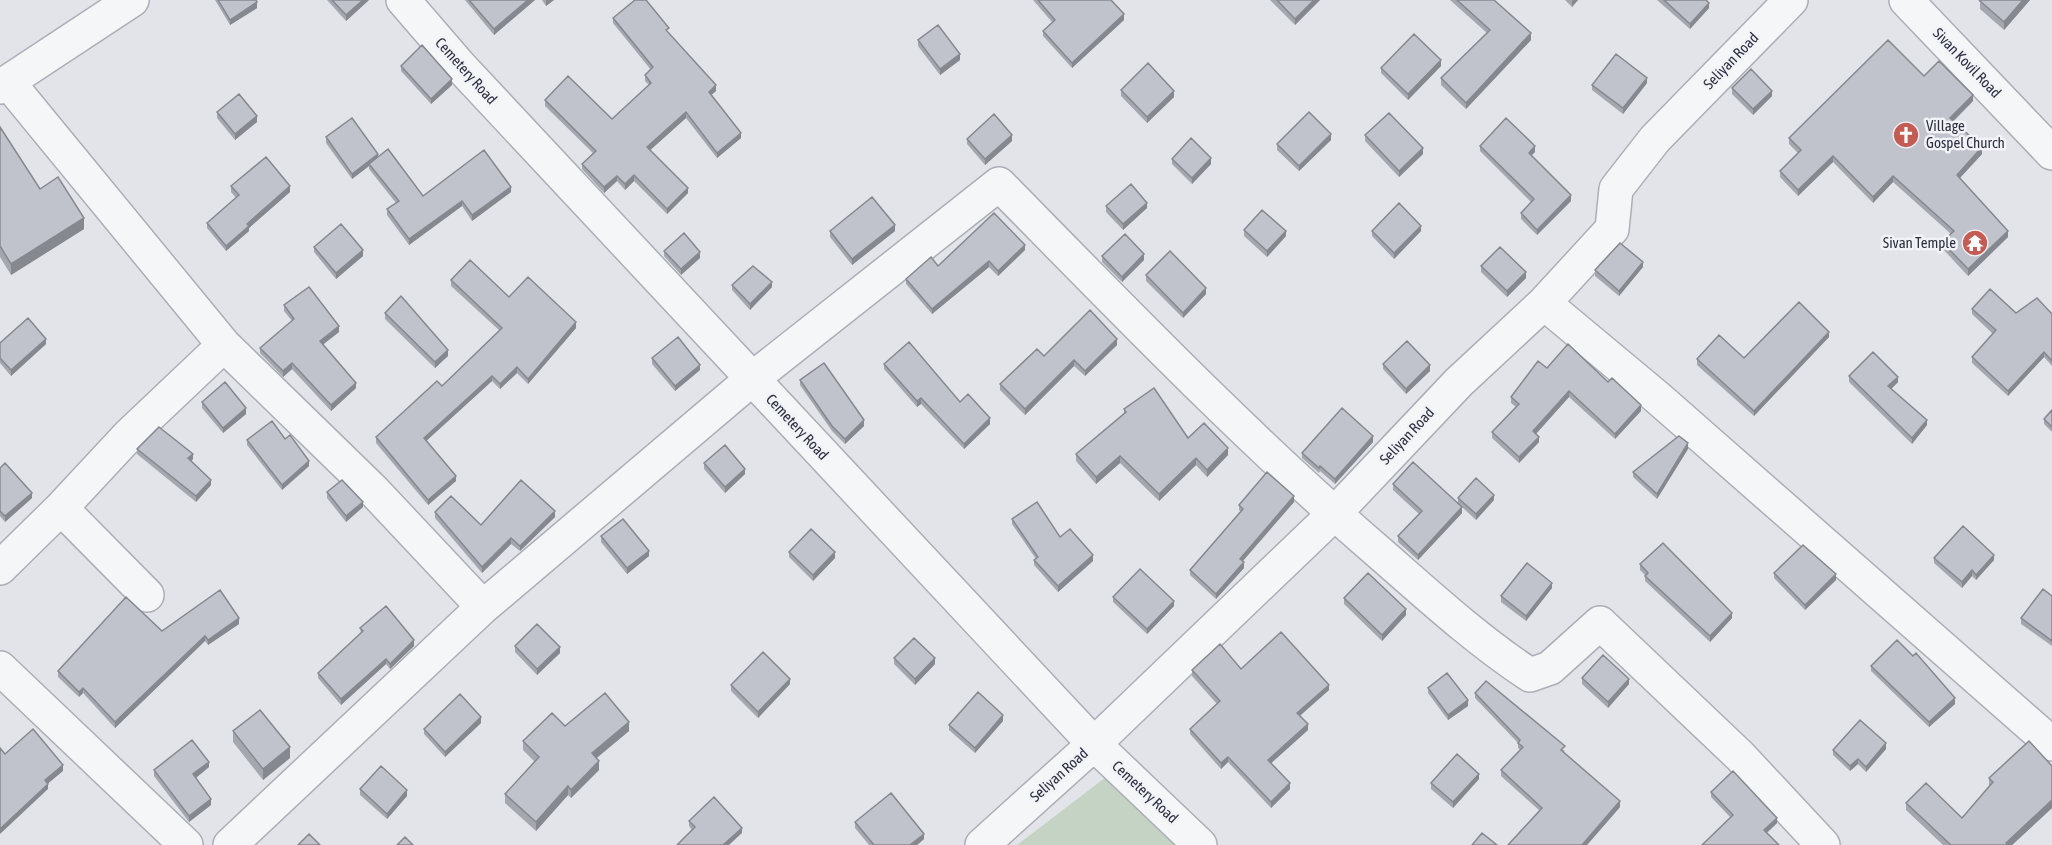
<svg xmlns="http://www.w3.org/2000/svg" width="2052" height="845" font-family="'Asap Condensed',sans-serif">
	<style>
		.green { fill: #c5d3c5 }
		.lines { fill: none; stroke-linecap: round; stroke-linejoin: round }
		.minor-casing { stroke: #acaeb7; stroke-width: 36 }
		.minor { stroke: #f5f6f8; stroke-width: 33 }
		.wall { fill: #a5a7af }
		.shaded-wall { fill: #86888f }
		.building { fill: #c0c2cc; stroke: #86888f; stroke-width: 1.5 }
		.labels { text-anchor: middle; stroke-width: 5; stroke-linejoin: round; paint-order: stroke }
		.street-label { font-size: 15px; fill: #2c2f40; stroke: #f2f3f7 }
		.poi-label { font-size: 15px; fill: #2c2f40; stroke: #f2f3f7; text-anchor: start }
	</style>
	<rect width="100%" height="100%" fill="#e3e4ea"/>
	<path class="green" d="M 1131,758 L 1196,845 L 1017,845 Z"/>
	<g class="lines">
		<g class="minor-casing">
			<path id="minor" d="M 403,0 L 460,66 L 1094,744 L 1200,845
				M 1906,0 L 2052,153
				M 8,82 L 224,345 L 374,491 L 483,607
				M 0,87 L 132,0
				M 1544,303 L 1658,398 L 2052,744
				M 61,508 L 147,595
				M 0,568 L 61,508 L 129,435 L 224,345
				M 0,668 L 186,845
				M 230,845 L 483,607 L 752,379 L 999,184 C 1124,311 1247,439 1382,555 C 1430,597 1477,640 1530,675 L 1550,668 L 1600,623 L 1740,756 L 1823,845
				M 982,845 L 1094,744 L 1334,514 L 1459,382 L 1544,303 L 1612,229 L 1616,189 L 1655,139 L 1791,0"/>
		</g>
		<use href="#minor" class="minor"/>
	</g>
	<path class="wall" d="M 215,0 L 256,0 L 257,8 L 230,25 Z
		M 327,0 L 369,0 L 346,21 Z
		M 465,0 L 535,0 L 494,35 Z
		M 542,0 L 554,0 L 546,6 Z
		M 1033,0 L 1111,0 L 1124,20 L 1072,68 L 1043,36 L 1043,31 L 1052,22 Z
		M 1270,0 L 1320,0 L 1295,25 Z
		M 1450,0 L 1494,0 L 1531,40 L 1466,109 L 1441,85 L 1441,78 L 1487,33 Z
		M 1565,0 L 1578,0 L 1572,7 Z
		M 1657,0 L 1706,0 L 1709,8 L 1690,29 Z
		M 1978,0 L 2030,0 L 2004,30 L 1980,9 L 1980,2 Z
		M 613,18 L 669,33 L 716,91 L 711,95 L 741,138 L 717,158 L 686,118 L 650,150 L 688,193 L 667,214 L 634,181 L 625,190 L 617,181 L 604,193 L 582,169 L 582,164 L 593,153 L 545,106 L 545,100 L 612,119 L 649,85 L 645,81 L 645,75 L 651,70 L 613,23 Z
		M 918,40 L 960,60 L 940,75 L 918,46 Z
		M 401,66 L 452,85 L 431,104 L 401,71 Z
		M 1441,66 L 1408,100 L 1381,73 L 1381,68 Z
		M 1924,76 L 1973,101 L 1954,121 L 1982,154 L 1960,178 L 2008,237 L 1968,276 L 1942,248 L 1942,242 L 1951,234 L 1893,182 L 1873,203 L 1833,162 L 1798,196 L 1780,177 L 1780,171 L 1798,153 L 1789,144 L 1789,138 Z
		M 1647,83 L 1623,114 L 1592,90 L 1592,85 Z
		M 1732,88 L 1772,96 L 1753,115 L 1732,94 Z
		M 1121,90 L 1174,97 L 1147,123 L 1121,96 Z
		M 217,112 L 257,122 L 235,140 L 217,118 Z
		M 0,127 L 40,189 L 84,229 L 11,275 L 0,257 Z
		M 1365,135 L 1423,154 L 1399,177 L 1365,141 Z
		M 326,137 L 378,157 L 423,196 L 511,192 L 472,221 L 462,206 L 409,245 L 387,215 L 387,209 L 396,203 L 369,169 L 369,166 L 352,179 L 326,143 Z
		M 967,139 L 1012,141 L 985,165 L 967,144 Z
		M 1331,140 L 1299,171 L 1277,150 L 1277,144 Z
		M 1480,146 L 1535,152 L 1531,155 L 1571,201 L 1537,235 L 1521,219 L 1521,213 L 1531,202 L 1480,151 Z
		M 1172,159 L 1211,164 L 1192,184 L 1172,164 Z
		M 231,186 L 290,192 L 249,228 L 249,231 L 226,251 L 207,228 L 207,223 L 236,198 L 231,192 Z
		M 1106,206 L 1147,208 L 1123,230 L 1106,212 Z
		M 1244,230 L 1286,236 L 1267,257 L 1244,236 Z
		M 830,231 L 895,231 L 852,265 L 830,237 Z
		M 1372,231 L 1421,231 L 1394,259 L 1372,236 Z
		M 314,247 L 363,256 L 336,279 L 314,252 Z
		M 1025,250 L 998,276 L 989,267 L 932,314 L 906,284 L 906,279 L 938,266 Z
		M 664,251 L 700,258 L 681,275 L 664,256 Z
		M 1102,256 L 1144,260 L 1122,282 L 1102,262 Z
		M 1481,266 L 1526,278 L 1507,297 L 1481,272 Z
		M 1643,267 L 1619,296 L 1595,276 L 1595,270 Z
		M 1146,275 L 1206,294 L 1183,318 L 1146,281 Z
		M 451,280 L 509,297 L 576,328 L 528,384 L 517,373 L 500,389 L 492,381 L 426,441 L 456,481 L 428,505 L 376,443 L 376,437 L 442,386 L 500,331 L 451,286 Z
		M 732,285 L 772,287 L 750,310 L 732,290 Z
		M 284,305 L 339,332 L 323,344 L 356,388 L 331,411 L 292,369 L 283,377 L 260,353 L 260,348 L 292,321 L 284,311 Z
		M 1972,309 L 2016,313 L 2052,314 L 2052,366 L 2044,357 L 2008,396 L 1972,363 L 1972,357 L 1993,334 L 1972,314 Z
		M 385,313 L 448,356 L 435,368 L 385,319 Z
		M 1829,337 L 1754,416 L 1697,365 L 1697,359 L 1744,358 Z
		M 0,343 L 46,344 L 11,376 L 0,363 Z
		M 1117,345 L 1085,376 L 1074,366 L 1025,415 L 1000,390 L 1000,384 L 1044,356 Z
		M 652,358 L 700,370 L 675,391 L 652,364 Z
		M 884,364 L 990,424 L 964,449 L 921,404 L 917,407 L 884,369 Z
		M 1383,364 L 1430,371 L 1406,394 L 1383,369 Z
		M 1547,368 L 1608,382 L 1641,411 L 1615,439 L 1569,397 L 1536,434 L 1539,442 L 1519,463 L 1492,438 L 1492,432 L 1516,407 L 1511,403 L 1511,397 Z
		M 1849,376 L 1898,382 L 1891,389 L 1927,425 L 1912,444 L 1849,382 Z
		M 800,380 L 864,426 L 845,444 L 832,431 L 800,385 Z
		M 202,402 L 246,414 L 223,433 L 202,408 Z
		M 1124,409 L 1188,438 L 1228,455 L 1207,477 L 1196,465 L 1159,501 L 1120,463 L 1096,484 L 1076,461 L 1076,454 L 1124,414 Z
		M 2052,410 L 2052,432 L 2044,424 L 2044,419 Z
		M 285,439 L 309,466 L 282,490 L 247,445 L 247,440 Z
		M 1373,442 L 1335,484 L 1320,471 L 1319,473 L 1302,458 L 1302,453 Z
		M 137,449 L 193,459 L 191,461 L 211,485 L 196,502 L 137,454 Z
		M 1688,449 L 1657,499 L 1633,477 L 1633,472 Z
		M 704,463 L 745,474 L 725,493 L 704,469 Z
		M 0,468 L 32,498 L 5,522 L 0,516 Z
		M 1393,484 L 1458,504 L 1458,498 L 1494,500 L 1476,520 L 1462,507 L 1462,513 L 1418,560 L 1398,542 L 1398,536 L 1419,514 L 1393,490 Z
		M 327,492 L 363,507 L 346,522 L 327,498 Z
		M 1294,502 L 1243,561 L 1244,568 L 1216,599 L 1190,575 L 1190,570 L 1241,512 L 1239,510 L 1239,505 Z
		M 435,512 L 481,525 L 555,517 L 520,551 L 511,544 L 482,573 L 435,518 Z
		M 1012,519 L 1060,537 L 1093,561 L 1058,592 L 1034,565 L 1034,560 L 1036,559 L 1012,524 Z
		M 601,536 L 649,556 L 627,574 L 601,542 Z
		M 789,552 L 835,558 L 813,581 L 789,557 Z
		M 1934,558 L 1994,560 L 1976,580 L 1972,576 L 1962,588 L 1934,563 Z
		M 1640,564 L 1732,618 L 1710,642 L 1645,581 L 1645,575 L 1640,570 Z
		M 1774,573 L 1836,580 L 1805,610 L 1774,578 Z
		M 1552,588 L 1526,621 L 1501,602 L 1501,596 Z
		M 2052,596 L 2052,646 L 2021,624 L 2021,618 Z
		M 1113,597 L 1174,606 L 1147,634 L 1113,602 Z
		M 1344,598 L 1406,615 L 1382,641 L 1344,604 Z
		M 239,624 L 208,645 L 205,641 L 115,728 L 83,693 L 79,697 L 58,677 L 58,671 L 162,631 Z
		M 360,628 L 414,646 L 390,669 L 386,664 L 341,705 L 318,678 L 318,673 L 361,634 Z
		M 515,646 L 560,653 L 537,675 L 515,652 Z
		M 894,658 L 935,664 L 915,685 L 894,664 Z
		M 1871,666 L 1955,704 L 1929,727 L 1871,671 Z
		M 1241,669 L 1329,690 L 1300,716 L 1308,730 L 1271,763 L 1290,789 L 1271,808 L 1228,762 L 1221,769 L 1190,734 L 1190,729 L 1217,704 L 1192,676 L 1192,670 Z
		M 1582,678 L 1629,684 L 1608,708 L 1582,684 Z
		M 790,684 L 758,718 L 731,691 L 731,685 Z
		M 1428,688 L 1468,706 L 1448,720 L 1428,693 Z
		M 1475,693 L 1565,751 L 1564,752 L 1620,807 L 1587,845 L 1508,845 L 1540,811 L 1501,776 L 1501,770 L 1520,750 L 1518,748 L 1518,743 L 1475,698 Z
		M 1003,721 L 975,753 L 949,730 L 949,725 Z
		M 481,723 L 445,757 L 424,734 L 424,729 Z
		M 565,726 L 629,731 L 596,758 L 599,770 L 571,798 L 568,795 L 536,831 L 505,803 L 505,794 L 535,762 L 523,750 L 523,741 Z
		M 233,731 L 290,758 L 263,780 L 233,742 Z
		M 1886,749 L 1866,772 L 1858,764 L 1850,771 L 1833,755 L 1833,750 Z
		M 2052,766 L 2052,808 L 2012,845 L 1943,845 L 1906,810 L 1906,803 L 1962,818 L 1989,786 L 1989,778 Z
		M 209,767 L 196,778 L 211,805 L 189,822 L 154,776 L 154,770 Z
		M 1479,779 L 1453,808 L 1431,789 L 1431,783 Z
		M 360,789 L 407,796 L 387,819 L 360,795 Z
		M 1711,792 L 1777,823 L 1767,833 L 1730,817 L 1711,797 Z
		M 689,821 L 742,833 L 692,830 L 689,826 Z
		M 855,822 L 924,839 L 917,845 L 869,845 L 855,828 Z"/>
	<path class="shaded-wall" d="M 363,0 L 369,0 L 346,21 L 346,15 Z
		M 528,0 L 535,0 L 494,35 L 494,29 Z
		M 546,0 L 554,0 L 546,6 Z
		M 1314,0 L 1320,0 L 1295,25 L 1295,19 Z
		M 1573,0 L 1578,0 L 1572,7 L 1572,1 Z
		M 2023,0 L 2030,0 L 2004,30 L 2004,22 Z
		M 257,2 L 257,8 L 230,25 L 230,20 Z
		M 1709,3 L 1709,8 L 1690,29 L 1690,24 Z
		M 1124,14 L 1124,20 L 1072,68 L 1072,63 Z
		M 1531,33 L 1531,40 L 1466,109 L 1466,103 Z
		M 960,54 L 960,60 L 940,75 L 940,69 Z
		M 1441,60 L 1441,66 L 1408,100 L 1408,94 Z
		M 1647,78 L 1647,83 L 1623,114 L 1623,108 Z
		M 452,79 L 452,85 L 431,104 L 431,99 Z
		M 716,85 L 716,91 L 709,97 L 709,92 Z
		M 1174,91 L 1174,97 L 1147,123 L 1147,117 Z
		M 1772,91 L 1772,96 L 1753,115 L 1753,109 Z
		M 1973,95 L 1973,101 L 1950,124 L 1950,118 Z
		M 686,112 L 686,118 L 647,153 L 647,147 Z
		M 257,116 L 257,122 L 235,140 L 235,134 Z
		M 741,133 L 741,138 L 717,158 L 717,153 Z
		M 1331,134 L 1331,140 L 1299,171 L 1299,166 Z
		M 1012,135 L 1012,141 L 985,165 L 985,159 Z
		M 1535,146 L 1535,152 L 1529,158 L 1529,153 Z
		M 1982,147 L 1982,154 L 1957,181 L 1957,175 Z
		M 1423,148 L 1423,154 L 1399,177 L 1399,171 Z
		M 378,154 L 378,160 L 369,164 L 369,166 L 352,179 L 352,174 Z
		M 1833,156 L 1833,162 L 1798,196 L 1798,190 Z
		M 1211,158 L 1211,164 L 1192,184 L 1192,178 Z
		M 634,175 L 634,181 L 625,190 L 625,184 Z
		M 617,176 L 617,181 L 604,193 L 604,187 Z
		M 1893,176 L 1893,182 L 1873,203 L 1873,197 Z
		M 290,186 L 290,192 L 249,228 L 249,231 L 226,251 L 226,246 L 247,224 Z
		M 511,187 L 511,192 L 472,221 L 472,215 Z
		M 688,188 L 688,193 L 667,214 L 667,209 Z
		M 1571,195 L 1571,201 L 1537,235 L 1537,230 Z
		M 462,201 L 462,206 L 409,245 L 409,239 Z
		M 1147,203 L 1147,208 L 1123,230 L 1123,224 Z
		M 84,218 L 84,229 L 11,275 L 11,264 Z
		M 895,225 L 895,231 L 852,265 L 852,259 Z
		M 1421,226 L 1421,231 L 1394,259 L 1394,253 Z
		M 1286,231 L 1286,236 L 1267,257 L 1267,251 Z
		M 2008,231 L 2008,237 L 1968,276 L 1968,269 Z
		M 1025,245 L 1025,250 L 998,276 L 998,271 Z
		M 363,250 L 363,256 L 336,279 L 336,273 Z
		M 700,252 L 700,258 L 681,275 L 681,269 Z
		M 1144,254 L 1144,260 L 1122,282 L 1122,277 Z
		M 989,261 L 989,267 L 932,314 L 932,309 Z
		M 1643,262 L 1643,267 L 1619,296 L 1619,291 Z
		M 1526,272 L 1526,278 L 1507,297 L 1507,291 Z
		M 772,282 L 772,287 L 750,310 L 750,304 Z
		M 1206,288 L 1206,294 L 1183,318 L 1183,313 Z
		M 576,322 L 576,328 L 528,384 L 528,379 Z
		M 339,326 L 339,332 L 320,347 L 320,341 Z
		M 1829,332 L 1829,337 L 1754,416 L 1754,411 Z
		M 46,339 L 46,344 L 11,376 L 11,370 Z
		M 1117,339 L 1117,345 L 1085,376 L 1085,371 Z
		M 448,350 L 448,356 L 435,368 L 435,362 Z
		M 2044,352 L 2044,357 L 2008,396 L 2008,391 Z
		M 1074,360 L 1074,366 L 1025,415 L 1025,409 Z
		M 292,363 L 292,369 L 283,377 L 283,371 Z
		M 700,365 L 700,370 L 675,391 L 675,386 Z
		M 1430,365 L 1430,371 L 1406,394 L 1406,389 Z
		M 517,367 L 517,373 L 500,389 L 500,384 Z
		M 492,376 L 492,381 L 424,443 L 424,438 Z
		M 1898,377 L 1898,382 L 1888,392 L 1888,386 Z
		M 356,383 L 356,388 L 331,411 L 331,405 Z
		M 1569,391 L 1569,397 L 1533,437 L 1533,431 Z
		M 921,398 L 921,404 L 917,407 L 917,401 Z
		M 1641,405 L 1641,411 L 1615,439 L 1615,434 Z
		M 246,408 L 246,414 L 223,433 L 223,428 Z
		M 990,418 L 990,424 L 964,449 L 964,444 Z
		M 864,420 L 864,426 L 845,444 L 845,439 Z
		M 1927,420 L 1927,425 L 1912,444 L 1912,438 Z
		M 1373,436 L 1373,442 L 1335,484 L 1335,479 Z
		M 1539,437 L 1539,442 L 1519,463 L 1519,457 Z
		M 1688,443 L 1688,449 L 1657,499 L 1657,494 Z
		M 1228,448 L 1228,455 L 1207,477 L 1207,470 Z
		M 193,454 L 193,459 L 188,464 L 188,458 Z
		M 1120,456 L 1120,463 L 1096,484 L 1096,477 Z
		M 1196,458 L 1196,465 L 1159,501 L 1159,494 Z
		M 309,461 L 309,466 L 282,490 L 282,485 Z
		M 745,469 L 745,474 L 725,493 L 725,487 Z
		M 456,476 L 456,481 L 428,505 L 428,500 Z
		M 211,480 L 211,485 L 196,502 L 196,496 Z
		M 32,493 L 32,498 L 5,522 L 5,516 Z
		M 1494,495 L 1494,500 L 1476,520 L 1476,514 Z
		M 1294,496 L 1294,502 L 1240,564 L 1240,559 Z
		M 363,502 L 363,507 L 346,522 L 346,516 Z
		M 1462,507 L 1462,513 L 1418,560 L 1418,555 Z
		M 555,511 L 555,517 L 520,551 L 520,546 Z
		M 511,538 L 511,544 L 482,573 L 482,567 Z
		M 649,551 L 649,556 L 627,574 L 627,568 Z
		M 835,552 L 835,558 L 813,581 L 813,575 Z
		M 1093,555 L 1093,561 L 1058,592 L 1058,586 Z
		M 1994,555 L 1994,560 L 1976,580 L 1976,575 Z
		M 1244,562 L 1244,568 L 1216,599 L 1216,594 Z
		M 1972,570 L 1972,576 L 1962,588 L 1962,582 Z
		M 1836,574 L 1836,580 L 1805,610 L 1805,605 Z
		M 1552,583 L 1552,588 L 1526,621 L 1526,616 Z
		M 1174,601 L 1174,606 L 1147,634 L 1147,629 Z
		M 1406,609 L 1406,615 L 1382,641 L 1382,635 Z
		M 1732,613 L 1732,618 L 1710,642 L 1710,636 Z
		M 239,618 L 239,624 L 208,645 L 208,640 Z
		M 205,636 L 205,641 L 115,728 L 115,722 Z
		M 414,640 L 414,646 L 390,669 L 390,664 Z
		M 560,647 L 560,653 L 537,675 L 537,669 Z
		M 935,658 L 935,664 L 915,685 L 915,679 Z
		M 386,659 L 386,664 L 341,705 L 341,699 Z
		M 790,679 L 790,684 L 758,718 L 758,712 Z
		M 1629,679 L 1629,684 L 1608,708 L 1608,702 Z
		M 1329,685 L 1329,690 L 1297,718 L 1297,713 Z
		M 83,688 L 83,693 L 79,697 L 79,692 Z
		M 1955,698 L 1955,704 L 1929,727 L 1929,722 Z
		M 1468,700 L 1468,706 L 1448,720 L 1448,715 Z
		M 1003,715 L 1003,721 L 975,753 L 975,748 Z
		M 481,717 L 481,723 L 445,757 L 445,752 Z
		M 629,722 L 629,731 L 592,762 L 592,753 Z
		M 1308,724 L 1308,730 L 1268,766 L 1268,760 Z
		M 1886,743 L 1886,749 L 1866,772 L 1866,767 Z
		M 290,747 L 290,758 L 263,780 L 263,769 Z
		M 1228,757 L 1228,762 L 1221,769 L 1221,763 Z
		M 1858,759 L 1858,764 L 1850,771 L 1850,766 Z
		M 599,761 L 599,770 L 571,798 L 571,790 Z
		M 209,762 L 209,767 L 193,780 L 193,774 Z
		M 63,765 L 63,771 L 45,786 L 45,780 Z
		M 1479,774 L 1479,779 L 1453,808 L 1453,802 Z
		M 1290,783 L 1290,789 L 1271,808 L 1271,802 Z
		M 48,784 L 48,789 L 0,834 L 0,829 Z
		M 568,786 L 568,795 L 536,831 L 536,822 Z
		M 407,790 L 407,796 L 387,819 L 387,814 Z
		M 211,799 L 211,805 L 189,822 L 189,816 Z
		M 2052,800 L 2052,808 L 2012,845 L 2006,845 L 2006,843 Z
		M 1620,801 L 1620,807 L 1587,845 L 1582,845 Z
		M 1777,818 L 1777,823 L 1764,835 L 1764,830 Z
		M 742,828 L 742,833 L 729,845 L 723,845 Z
		M 924,834 L 924,839 L 917,845 L 910,845 Z"/>
	<path class="building" d="M 218,0 L 256,0 L 257,2 L 230,20 Z
		M 332,0 L 363,0 L 346,15 Z
		M 469,0 L 528,0 L 494,29 Z
		M 635,0 L 646,0 L 669,28 L 666,30 L 716,85 L 709,92 L 741,133 L 717,153 L 686,112 L 647,147 L 688,188 L 667,209 L 634,175 L 625,184 L 617,176 L 604,187 L 582,164 L 596,151 L 545,100 L 568,76 L 612,119 L 651,83 L 645,75 L 653,67 L 613,18 Z
		M 1038,0 L 1111,0 L 1124,14 L 1072,63 L 1043,31 L 1055,20 Z
		M 1277,0 L 1314,0 L 1295,19 Z
		M 1457,0 L 1494,0 L 1531,33 L 1466,103 L 1441,78 L 1490,30 Z
		M 1664,0 L 1706,0 L 1709,3 L 1690,24 Z
		M 1981,0 L 2023,0 L 2004,22 L 1980,1 Z
		M 938,25 L 960,54 L 940,69 L 918,40 Z
		M 1414,34 L 1441,60 L 1408,94 L 1381,68 Z
		M 1888,40 L 1924,76 L 1939,61 L 1973,95 L 1950,118 L 1982,147 L 1957,175 L 2008,231 L 1968,269 L 1942,242 L 1954,231 L 1893,176 L 1873,197 L 1833,156 L 1798,190 L 1780,171 L 1801,150 L 1789,138 Z
		M 422,45 L 452,79 L 431,99 L 401,66 Z
		M 1616,54 L 1647,78 L 1623,108 L 1592,85 Z
		M 1148,63 L 1174,91 L 1147,117 L 1121,90 Z
		M 1751,69 L 1772,91 L 1753,109 L 1732,88 Z
		M 239,94 L 257,116 L 235,134 L 217,112 Z
		M 1309,112 L 1331,134 L 1299,166 L 1277,144 Z
		M 1389,113 L 1423,148 L 1399,171 L 1365,135 Z
		M 994,114 L 1012,135 L 985,159 L 967,139 Z
		M 352,118 L 378,154 L 352,174 L 326,137 Z
		M 1506,118 L 1535,146 L 1529,153 L 1571,195 L 1537,230 L 1521,213 L 1534,199 L 1480,146 Z
		M 0,127 L 40,189 L 58,177 L 84,218 L 11,264 L 0,246 Z
		M 1191,138 L 1211,158 L 1192,178 L 1172,159 Z
		M 388,149 L 423,196 L 484,150 L 511,187 L 472,215 L 462,201 L 409,239 L 387,209 L 399,201 L 369,164 Z
		M 266,157 L 290,186 L 247,224 L 249,226 L 226,246 L 207,223 L 239,195 L 231,186 Z
		M 1131,184 L 1147,203 L 1123,224 L 1106,206 Z
		M 872,197 L 895,225 L 852,259 L 830,231 Z
		M 1399,203 L 1421,226 L 1394,253 L 1372,231 Z
		M 1262,210 L 1286,231 L 1267,251 L 1244,230 Z
		M 994,213 L 1025,245 L 998,271 L 989,261 L 932,309 L 906,279 L 931,257 L 938,266 Z
		M 341,224 L 363,250 L 336,273 L 314,247 Z
		M 684,233 L 700,252 L 681,269 L 664,251 Z
		M 1125,234 L 1144,254 L 1122,277 L 1102,256 Z
		M 1620,243 L 1643,262 L 1619,291 L 1595,270 Z
		M 1500,247 L 1526,272 L 1507,291 L 1481,266 Z
		M 1170,251 L 1206,288 L 1183,313 L 1146,275 Z
		M 470,260 L 509,297 L 528,277 L 576,322 L 528,379 L 517,367 L 500,384 L 492,376 L 424,438 L 456,476 L 428,500 L 376,437 L 437,381 L 442,386 L 502,328 L 451,280 Z
		M 753,266 L 772,282 L 750,304 L 732,285 Z
		M 309,287 L 339,326 L 320,341 L 356,383 L 331,405 L 292,363 L 283,371 L 260,348 L 294,319 L 284,305 Z
		M 1990,289 L 2016,313 L 2037,298 L 2052,314 L 2052,361 L 2044,352 L 2008,391 L 1972,357 L 1996,330 L 1972,309 Z
		M 401,296 L 448,350 L 435,362 L 385,313 Z
		M 1799,302 L 1829,332 L 1754,411 L 1697,359 L 1719,335 L 1744,358 Z
		M 1090,310 L 1117,339 L 1085,371 L 1074,360 L 1025,409 L 1000,384 L 1037,349 L 1044,356 Z
		M 28,318 L 46,339 L 11,370 L 0,358 L 0,343 Z
		M 678,337 L 700,365 L 675,386 L 652,358 Z
		M 1407,341 L 1430,365 L 1406,389 L 1383,364 Z
		M 909,342 L 960,402 L 968,394 L 990,418 L 964,444 L 921,398 L 917,401 L 884,364 Z
		M 1568,344 L 1608,382 L 1612,378 L 1641,405 L 1615,434 L 1569,391 L 1533,431 L 1539,437 L 1519,457 L 1492,432 L 1519,404 L 1511,397 L 1538,361 L 1547,368 Z
		M 1873,352 L 1898,377 L 1888,386 L 1927,420 L 1912,438 L 1849,376 Z
		M 824,363 L 864,420 L 845,439 L 832,426 L 800,380 Z
		M 225,382 L 246,408 L 223,428 L 202,402 Z
		M 1154,388 L 1188,438 L 1204,423 L 1228,448 L 1207,470 L 1196,458 L 1159,494 L 1120,456 L 1096,477 L 1076,454 L 1126,412 L 1124,409 Z
		M 1342,408 L 1373,436 L 1335,479 L 1320,466 L 1319,468 L 1302,453 Z
		M 2052,410 L 2052,427 L 2044,419 Z
		M 272,421 L 285,439 L 290,435 L 309,461 L 282,485 L 247,440 Z
		M 159,427 L 193,454 L 188,458 L 211,480 L 196,496 L 137,449 Z
		M 1679,436 L 1688,443 L 1657,494 L 1633,472 Z
		M 725,445 L 745,469 L 725,487 L 704,463 Z
		M 1413,462 L 1462,507 L 1418,555 L 1398,536 L 1422,511 L 1393,484 Z
		M 5,463 L 32,493 L 5,516 L 0,511 L 0,468 Z
		M 1267,472 L 1294,496 L 1240,559 L 1244,562 L 1216,594 L 1190,570 L 1243,509 L 1239,505 Z
		M 1476,478 L 1494,495 L 1476,514 L 1458,498 Z
		M 342,480 L 363,502 L 346,516 L 327,492 Z
		M 521,480 L 555,511 L 520,546 L 511,538 L 482,567 L 435,512 L 451,496 L 481,525 Z
		M 1037,502 L 1060,537 L 1070,529 L 1093,555 L 1058,586 L 1034,560 L 1038,557 L 1012,519 Z
		M 623,519 L 649,551 L 627,568 L 601,536 Z
		M 1963,526 L 1994,555 L 1976,575 L 1972,570 L 1962,582 L 1934,558 Z
		M 811,529 L 835,552 L 813,575 L 789,552 Z
		M 1663,543 L 1732,613 L 1710,636 L 1645,576 L 1648,573 L 1640,564 Z
		M 1803,545 L 1836,574 L 1805,605 L 1774,573 Z
		M 1527,563 L 1552,583 L 1526,616 L 1501,596 Z
		M 1140,569 L 1174,601 L 1147,629 L 1113,597 Z
		M 1368,573 L 1406,609 L 1382,635 L 1344,598 Z
		M 2043,589 L 2052,596 L 2052,641 L 2021,618 Z
		M 220,590 L 239,618 L 208,640 L 205,636 L 115,722 L 83,688 L 79,692 L 58,671 L 126,597 L 162,631 Z
		M 386,606 L 414,640 L 390,664 L 386,659 L 341,699 L 318,673 L 363,631 L 360,628 Z
		M 537,624 L 560,647 L 537,669 L 515,646 Z
		M 1281,632 L 1329,685 L 1297,713 L 1308,724 L 1268,760 L 1290,783 L 1271,802 L 1228,757 L 1221,763 L 1190,729 L 1220,701 L 1192,670 L 1220,644 L 1241,669 Z
		M 914,638 L 935,658 L 915,679 L 894,658 Z
		M 1897,640 L 1913,656 L 1916,653 L 1955,698 L 1929,722 L 1871,666 Z
		M 763,652 L 790,679 L 758,712 L 731,685 Z
		M 1603,655 L 1629,679 L 1608,702 L 1582,678 Z
		M 1447,673 L 1468,700 L 1448,715 L 1428,688 Z
		M 1486,681 L 1565,746 L 1561,750 L 1620,801 L 1582,845 L 1508,845 L 1542,808 L 1501,770 L 1523,747 L 1518,743 L 1520,740 L 1475,693 Z
		M 978,692 L 1003,715 L 975,748 L 949,725 Z
		M 605,693 L 629,722 L 592,753 L 599,761 L 571,790 L 568,786 L 536,822 L 505,794 L 539,757 L 523,741 L 552,713 L 565,726 Z
		M 460,694 L 481,717 L 445,752 L 424,729 Z
		M 260,710 L 290,747 L 263,769 L 233,731 Z
		M 1860,720 L 1886,743 L 1866,767 L 1858,759 L 1850,766 L 1833,750 Z
		M 33,729 L 63,765 L 45,780 L 48,784 L 0,829 L 0,748 L 5,754 Z
		M 192,740 L 209,762 L 193,774 L 211,799 L 189,816 L 154,770 Z
		M 2029,741 L 2052,766 L 2052,800 L 2006,843 L 2008,845 L 1951,845 L 1906,803 L 1926,783 L 1962,818 L 1993,782 L 1989,778 Z
		M 1457,754 L 1479,774 L 1453,802 L 1431,783 Z
		M 381,766 L 407,790 L 387,814 L 360,789 Z
		M 1733,771 L 1777,818 L 1764,830 L 1779,845 L 1702,845 L 1733,815 L 1711,792 Z
		M 891,793 L 924,834 L 910,845 L 874,845 L 855,822 Z
		M 714,797 L 742,828 L 723,845 L 677,845 L 695,827 L 689,821 Z
		M 1482,833 L 1497,845 L 1472,845 Z
		M 309,834 L 320,845 L 298,845 Z
		M 405,837 L 413,845 L 397,845 Z"/>
	<defs>
		<g id="church-disc" transform="scale(1.35)"><circle r="9.5" fill="#c35c54" stroke="#f2f3f7"/><path d="M-1.2-6h2.4v3.5h3.3v2.4h-3.3V6h-2.4V-.1h-3.3v-2.4h3.3Z" fill="#fff"/></g>
		<g id="temple-disc" transform="scale(1.35)"><circle r="9.5" fill="#c35c54" stroke="#f2f3f7"/><path d="M0-6L5-2H3V0L6.5 2.5H4V6H1.5V3h-3V6H-4V2.5H-6.5L-3 0V-2H-5Z" fill="#fff"/></g>
	</defs>
	<g fill-rule="evenodd">
		<use href="#church-disc" x="1906" y="135"/>
		<use href="#temple-disc" x="1975" y="243"/>
	</g>
	<g class="labels">
		<g class="street-label">
			<text transform="translate(1731 61) rotate(-46)" y="5">Seliyan Road</text>
			<text transform="translate(1967 63) rotate(46)" y="5">Sivan Kovil Road</text>
			<text transform="translate(466 71) rotate(48)" y="5">Cemetery Road</text>
			<text transform="translate(797 427) rotate(47)" y="5">Cemetery Road</text>
			<text transform="translate(1407 436) rotate(-47)" y="5">Seliyan Road</text>
			<text transform="translate(1059 775) rotate(-42)" y="5">Seliyan Road</text>
			<text transform="translate(1145 792) rotate(43)" y="5">Cemetery Road</text>
		</g>
		<g class="poi-label">
			<text x="1926" y="131">Village<tspan x="1926" dy="17">Gospel Church</tspan></text>
			<text x="1956" y="248" text-anchor="end">Sivan Temple</text>
		</g>
	</g>
</svg>
